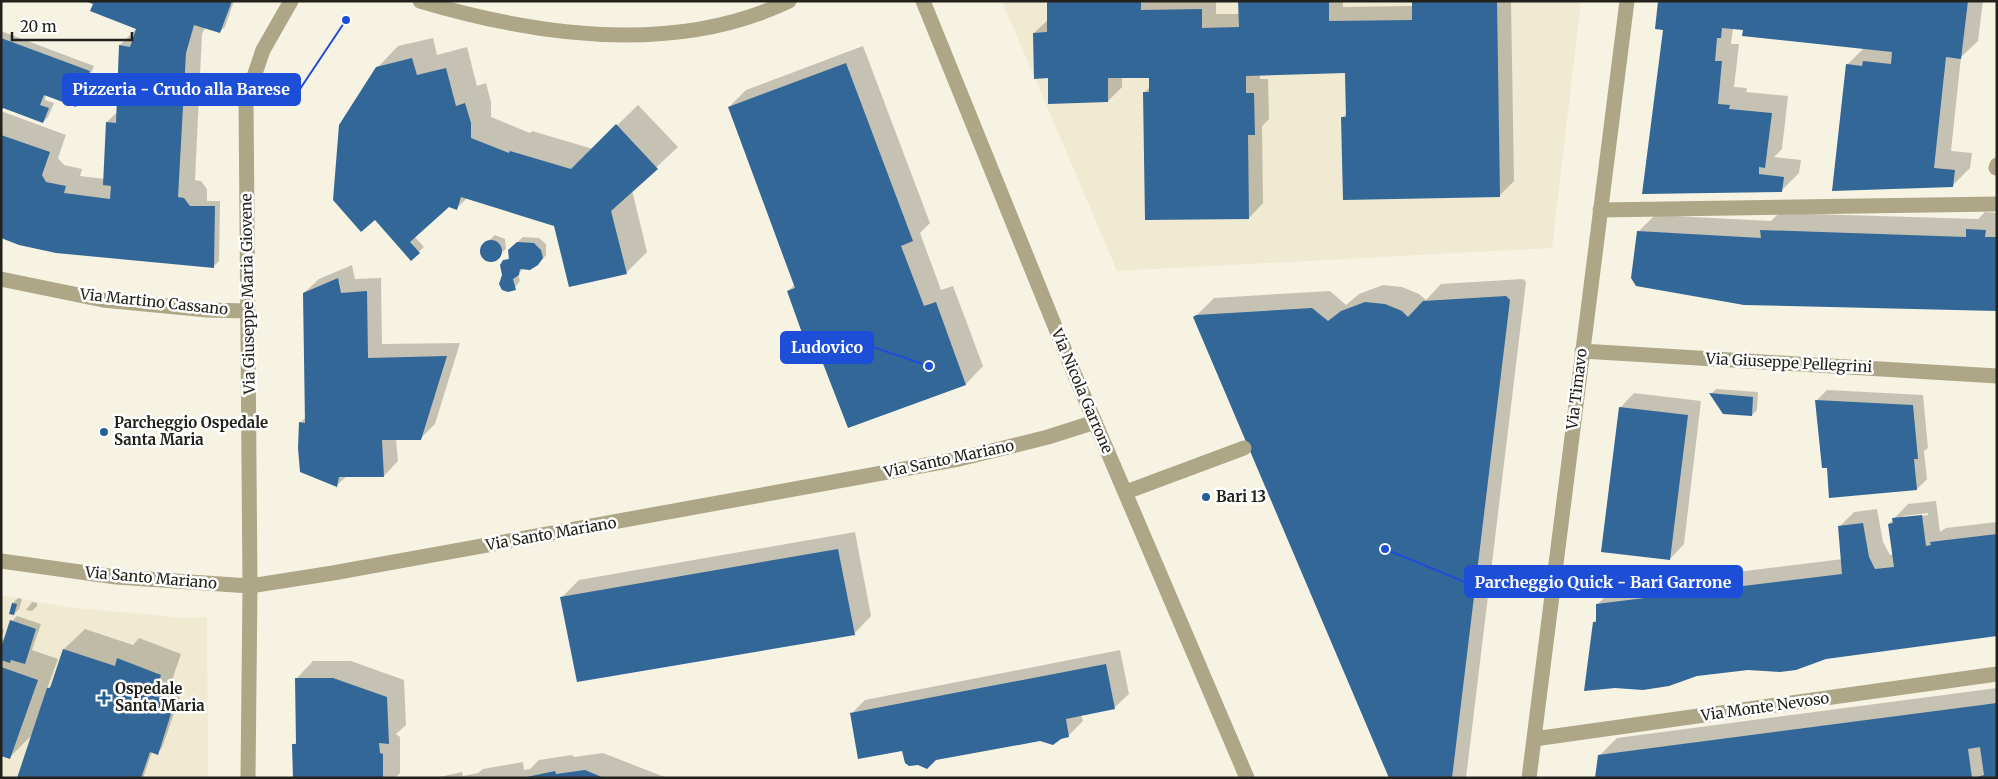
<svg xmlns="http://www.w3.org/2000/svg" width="1998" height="779" font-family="Merriweather,serif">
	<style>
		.built { fill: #efead1 }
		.shadow { fill: #0003; fill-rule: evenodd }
		.building { fill: #336797 }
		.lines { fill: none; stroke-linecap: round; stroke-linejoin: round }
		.lane { stroke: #ada788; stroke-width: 15 }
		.street { stroke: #ada788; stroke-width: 15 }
		.poi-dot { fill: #226096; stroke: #fff; stroke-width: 2 }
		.labels { text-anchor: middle; stroke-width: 5; stroke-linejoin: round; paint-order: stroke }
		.street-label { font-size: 15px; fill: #22211b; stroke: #fff }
		.poi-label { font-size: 15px; font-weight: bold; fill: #22211b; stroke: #fff; text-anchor: start }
		.leader { fill: none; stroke: #1d4ed8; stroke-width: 2 }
		.callout-dot { fill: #1d4ed8; stroke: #fff; stroke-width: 2 }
		.callout { fill: #1d4ed8; stroke: #1d4ed8; stroke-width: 2 }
		.callout-label { font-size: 16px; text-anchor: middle; font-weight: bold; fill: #fff }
	</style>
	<rect width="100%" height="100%" fill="#f7f3e2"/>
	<path class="built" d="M 1002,1 L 1581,1 L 1552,248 L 1117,271 Z
		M 1,595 L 66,607 L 185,618 L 207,617 L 208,778 L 1,778 Z"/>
	<path class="shadow" d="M 88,1 L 234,1 L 225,27 L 219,32 L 205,28 L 202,34 L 195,180 L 201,181 L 207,189 L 207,201 L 220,201 L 219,261 L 214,266 L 1,236 L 1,111 L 66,135 L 58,158 L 64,165 L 82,169 L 80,176 L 105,179 L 107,122 L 117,112 L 120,45 L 137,28 Z
		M 1048,1 L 1216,1 L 1216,14 L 1240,14 L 1240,1 L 1343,1 L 1343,7 L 1413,6 L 1413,1 L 1511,1 L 1514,181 L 1500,195 L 1342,118 L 1347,113 L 1346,72 L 1260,74 L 1260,79 L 1268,79 L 1269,119 L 1262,126 L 1263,203 L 1249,218 L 1144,93 L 1151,86 L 1151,77 L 1122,77 L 1122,87 L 1108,101 L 1049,77 L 1034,33 L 1048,20 Z
		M 1659,1 L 1983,1 L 1978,41 L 1961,57 L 1951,151 L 1972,153 L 1970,168 L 1953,185 L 1833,189 L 1848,64 L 1865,47 L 1733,28 L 1731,44 L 1739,44 L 1734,87 L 1747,88 L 1746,92 L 1788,96 L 1782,149 L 1774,157 L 1801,160 L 1799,173 L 1781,191 L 1643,193 L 1664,29 Z
		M 1,31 L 94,66 L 80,101 L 75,106 L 46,95 L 45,100 L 54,103 L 48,117 L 43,122 L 4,107 L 1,110 Z
		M 433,38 L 437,55 L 467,47 L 477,86 L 486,83 L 491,102 L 491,117 L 530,133 L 532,131 L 593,149 L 638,105 L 678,147 L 632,190 L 647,252 L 626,273 L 555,225 L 467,198 L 457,208 L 449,206 L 414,236 L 424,247 L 411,259 L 377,68 L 398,46 Z
		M 863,46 L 930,223 L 920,233 L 941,290 L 953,286 L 983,366 L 966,384 L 849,426 L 816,342 L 788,291 L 795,284 L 729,107 L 746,90 Z
		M 1985,212 L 1997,213 L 1997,309 L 1638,232 L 1655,215 L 1771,221 L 1779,213 L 1978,219 Z
		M 495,235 L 505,239 L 506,249 L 492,261 L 482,257 L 481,247 Z
		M 523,237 L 539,238 L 546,244 L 546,255 L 541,261 L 524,268 L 518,274 L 520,281 L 513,290 L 504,261 L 515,256 L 507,258 L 510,256 L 509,250 Z
		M 352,265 L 355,279 L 381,278 L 382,344 L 460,343 L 435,424 L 420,439 L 396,439 L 398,461 L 384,476 L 347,476 L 336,486 L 300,423 L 306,417 L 304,293 L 319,279 Z
		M 1523,279 L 1526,282 L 1466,778 L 1390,778 L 1197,315 L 1214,298 L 1330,291 L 1346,305 L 1359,294 L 1383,285 L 1402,287 L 1419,294 L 1426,300 L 1441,284 Z
		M 1716,389 L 1758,392 L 1757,410 L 1752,415 L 1711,394 Z
		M 1827,390 L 1923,395 L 1928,448 L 1924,451 L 1927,479 L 1917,489 L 1828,467 L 1817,400 Z
		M 1634,393 L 1701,401 L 1684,544 L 1670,559 L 1620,408 Z
		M 1936,501 L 1940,532 L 1946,528 L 1997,522 L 1997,635 L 1594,622 L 1597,619 L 1597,605 L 1615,587 L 1843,559 L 1840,526 L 1854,512 L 1877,509 L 1883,542 L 1890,555 L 1894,554 L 1889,524 L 1908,504 ZM 1928,513 L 1928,515 L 1903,518 L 1903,516 Z
		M 855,532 L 871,616 L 854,634 L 562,597 L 579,580 Z
		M 18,598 L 22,599 L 19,609 L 14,614 L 13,603 Z
		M 32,602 L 37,603 L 37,606 L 32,611 L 26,610 Z
		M 17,616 L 41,624 L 32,650 L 58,659 L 47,689 L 53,684 L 64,649 L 85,629 L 133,645 L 139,638 L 181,654 L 168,692 L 180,696 L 162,748 L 157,753 L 152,752 L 143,778 L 18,778 L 33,734 L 10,757 L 1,754 L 1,639 L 5,640 L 12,621 Z
		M 1,629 L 4,630 L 1,638 Z
		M 1120,650 L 1129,694 L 1114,708 L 1081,715 L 1083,721 L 1068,736 L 1041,740 L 903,750 L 851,714 L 865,700 Z
		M 313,661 L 351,661 L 404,680 L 406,725 L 396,734 L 400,737 L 400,773 L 395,778 L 295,778 L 294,745 L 297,741 L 296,679 Z
		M 1997,688 L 1997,778 L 1596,778 L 1599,756 L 1617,738 Z
		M 603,753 L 667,778 L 435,778 L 462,772 L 463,776 L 478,773 L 483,769 L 523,762 L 524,770 L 530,769 L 539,760 L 572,755 L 574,757 Z"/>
	<path class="building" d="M 85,1 L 232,1 L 220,33 L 194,25 L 186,53 L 178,197 L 184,198 L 190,206 L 215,206 L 214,268 L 56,253 L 19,245 L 1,238 L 1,135 L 50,152 L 42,175 L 46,182 L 66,186 L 64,193 L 110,199 L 111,186 L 103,185 L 106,122 L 116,123 L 119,45 L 130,47 L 136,29 L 90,11 L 93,4 Z
		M 1047,1 L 1141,1 L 1141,10 L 1202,9 L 1202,28 L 1239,27 L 1238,1 L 1329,1 L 1329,21 L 1412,20 L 1412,1 L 1497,1 L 1500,197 L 1343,200 L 1341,117 L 1346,117 L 1345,73 L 1246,76 L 1246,93 L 1254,93 L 1255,135 L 1248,135 L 1249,219 L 1145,220 L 1143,92 L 1149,92 L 1149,78 L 1108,78 L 1108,102 L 1048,104 L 1048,78 L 1034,79 L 1033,33 L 1047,32 Z
		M 1658,1 L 1968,1 L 1961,59 L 1946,57 L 1934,168 L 1955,170 L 1953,187 L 1832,191 L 1846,64 L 1862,66 L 1863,61 L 1891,64 L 1892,52 L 1742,36 L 1743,30 L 1722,28 L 1721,38 L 1717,38 L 1715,61 L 1722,61 L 1718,104 L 1730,105 L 1729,109 L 1772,113 L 1765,168 L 1759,167 L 1759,174 L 1784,177 L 1782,192 L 1642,194 L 1663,30 L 1655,29 Z
		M 1,38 L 90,71 L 76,107 L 44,95 L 40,105 L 49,108 L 43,123 L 3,108 L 1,112 Z
		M 412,58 L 417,75 L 446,68 L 456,106 L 465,103 L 471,123 L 471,138 L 509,153 L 510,151 L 571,169 L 616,124 L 658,169 L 611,211 L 627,274 L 569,287 L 554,226 L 461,197 L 457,210 L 449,207 L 410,242 L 420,253 L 411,261 L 375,220 L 361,232 L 333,200 L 339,125 L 376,67 Z
		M 846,63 L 913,241 L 901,246 L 924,306 L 936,302 L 966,385 L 848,428 L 815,343 L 807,347 L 787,291 L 795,288 L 728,107 Z
		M 1966,229 L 1986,230 L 1985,237 L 1997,237 L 1997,311 L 1744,305 L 1636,286 L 1631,278 L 1637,231 L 1761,238 L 1760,230 L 1966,237 Z
		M480 251a11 11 0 1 1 22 0a11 11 0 1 1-22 0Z
		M 517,242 L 534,243 L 541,250 L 543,258 L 538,265 L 530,270 L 520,269 L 519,275 L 513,279 L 516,290 L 508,292 L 502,290 L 499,284 L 502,275 L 500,265 L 503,260 L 509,259 L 508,250 Z
		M 338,278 L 341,293 L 367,291 L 368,358 L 447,356 L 421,440 L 382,440 L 384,477 L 339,477 L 337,487 L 300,472 L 298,448 L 299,422 L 305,423 L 303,293 Z
		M 1506,296 L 1510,300 L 1452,778 L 1389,778 L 1193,317 L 1196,315 L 1312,308 L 1328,321 L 1341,311 L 1365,302 L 1385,304 L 1402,311 L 1408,317 L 1423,301 Z
		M 1709,393 L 1753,397 L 1752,416 L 1723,414 Z
		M 1815,400 L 1913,405 L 1918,459 L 1914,459 L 1917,490 L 1829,498 L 1827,468 L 1822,468 Z
		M 1619,407 L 1688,415 L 1670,560 L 1601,552 Z
		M 1922,515 L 1926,546 L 1931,545 L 1930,542 L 1997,534 L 1997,636 L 1826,659 L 1796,670 L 1780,672 L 1748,670 L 1697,676 L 1669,686 L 1643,690 L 1615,688 L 1584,691 L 1593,622 L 1596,622 L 1596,604 L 1842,574 L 1838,526 L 1863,523 L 1869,557 L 1875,569 L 1894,567 L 1888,524 L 1893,523 L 1892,518 Z
		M 838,549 L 855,635 L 577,682 L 560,597 Z
		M 12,603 L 17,604 L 14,615 L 9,614 Z
		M 10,620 L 36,629 L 25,664 L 11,660 L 10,663 L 1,660 L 1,648 Z
		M 63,649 L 115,666 L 117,658 L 161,675 L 155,694 L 175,701 L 158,755 L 150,752 L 141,778 L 17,778 L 47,688 L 50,688 Z
		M 1106,664 L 1115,709 L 1066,719 L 1069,737 L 1061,739 L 1053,745 L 1040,741 L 936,760 L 927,769 L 918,765 L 909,766 L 905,763 L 902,751 L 858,759 L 850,713 Z
		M 1,667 L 38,680 L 10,759 L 1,756 Z
		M 295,678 L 333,678 L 387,697 L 389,744 L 379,743 L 380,753 L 383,754 L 383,778 L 293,778 L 292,744 L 296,744 Z
		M 1997,703 L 1997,778 L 1974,778 L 1984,775 L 1980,747 L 1968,749 L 1972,778 L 1595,778 L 1598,755 Z
		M 585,770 L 604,778 L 522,778 L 555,771 L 556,774 Z"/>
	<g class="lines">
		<path class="lane" d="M 1126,492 L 1244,448"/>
		<path class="street" d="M 420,1 C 537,36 674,56 789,1
			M 923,1 L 1071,366 L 1247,778
			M 1996,168 L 1997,165
			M 1600,210 L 1997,204
			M 1,279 L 103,300 L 207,310 L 247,311
			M 1582,351 L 1997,376
			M 1,561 L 116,577 L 250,586 L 333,573 L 959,459 L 1048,437 L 1095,422
			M 1534,739 L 1997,674
			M 248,778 L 250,586 L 246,100 L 263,50 L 291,1
			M 1529,778 L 1627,1"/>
	</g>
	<g class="poi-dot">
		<circle cx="104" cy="432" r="5"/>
		<circle cx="1206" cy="497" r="5"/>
		<path d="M101.5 690.5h5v5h5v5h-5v5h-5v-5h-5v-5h5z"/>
	</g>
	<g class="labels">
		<g class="street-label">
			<text transform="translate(248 294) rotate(-91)" y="5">Via Giuseppe Maria Giovene</text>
			<text transform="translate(154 302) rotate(6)" y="5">Via Martino Cassano</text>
			<text transform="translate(1789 363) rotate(3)" y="5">Via Giuseppe Pellegrini</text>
			<text transform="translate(1577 389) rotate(-83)" y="5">Via Timavo</text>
			<text transform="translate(1082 391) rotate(67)" y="5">Via Nicola Garrone</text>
			<text transform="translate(949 459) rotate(-12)" y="5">Via Santo Mariano</text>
			<text transform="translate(551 534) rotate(-10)" y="5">Via Santo Mariano</text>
			<text transform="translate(151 578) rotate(5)" y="5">Via Santo Mariano</text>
			<text transform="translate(1765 707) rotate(-8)" y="5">Via Monte Nevoso</text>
		</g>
		<g class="poi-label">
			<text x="114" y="428">Parcheggio Ospedale<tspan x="114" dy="17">Santa Maria</tspan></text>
			<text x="1216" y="502">Bari 13</text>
			<text x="115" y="694">Ospedale<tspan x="115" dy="17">Santa Maria</tspan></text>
		</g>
	</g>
	<path class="leader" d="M346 20L300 89M929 366L873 347M1385 549L1465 582"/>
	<g class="callout-dot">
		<circle cx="346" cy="20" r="5"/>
		<circle cx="929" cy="366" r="5"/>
		<circle cx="1385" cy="549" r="5"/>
	</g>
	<g class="callout">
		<rect x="63" y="74" width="237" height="31" rx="5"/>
		<rect x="781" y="332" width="92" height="31" rx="5"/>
		<rect x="1465" y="566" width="277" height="31" rx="5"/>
	</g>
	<g class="callout-label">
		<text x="181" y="95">Pizzeria - Crudo alla Barese</text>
		<text x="827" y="353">Ludovico</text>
		<text x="1603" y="588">Parcheggio Quick - Bari Garrone</text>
	</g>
	<rect width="1998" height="779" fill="none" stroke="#22211b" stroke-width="5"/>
	<path d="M12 32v8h120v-8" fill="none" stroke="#22211b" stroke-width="2.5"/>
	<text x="20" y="32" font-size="15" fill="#22211b" stroke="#ffffff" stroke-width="4" paint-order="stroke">20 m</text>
</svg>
